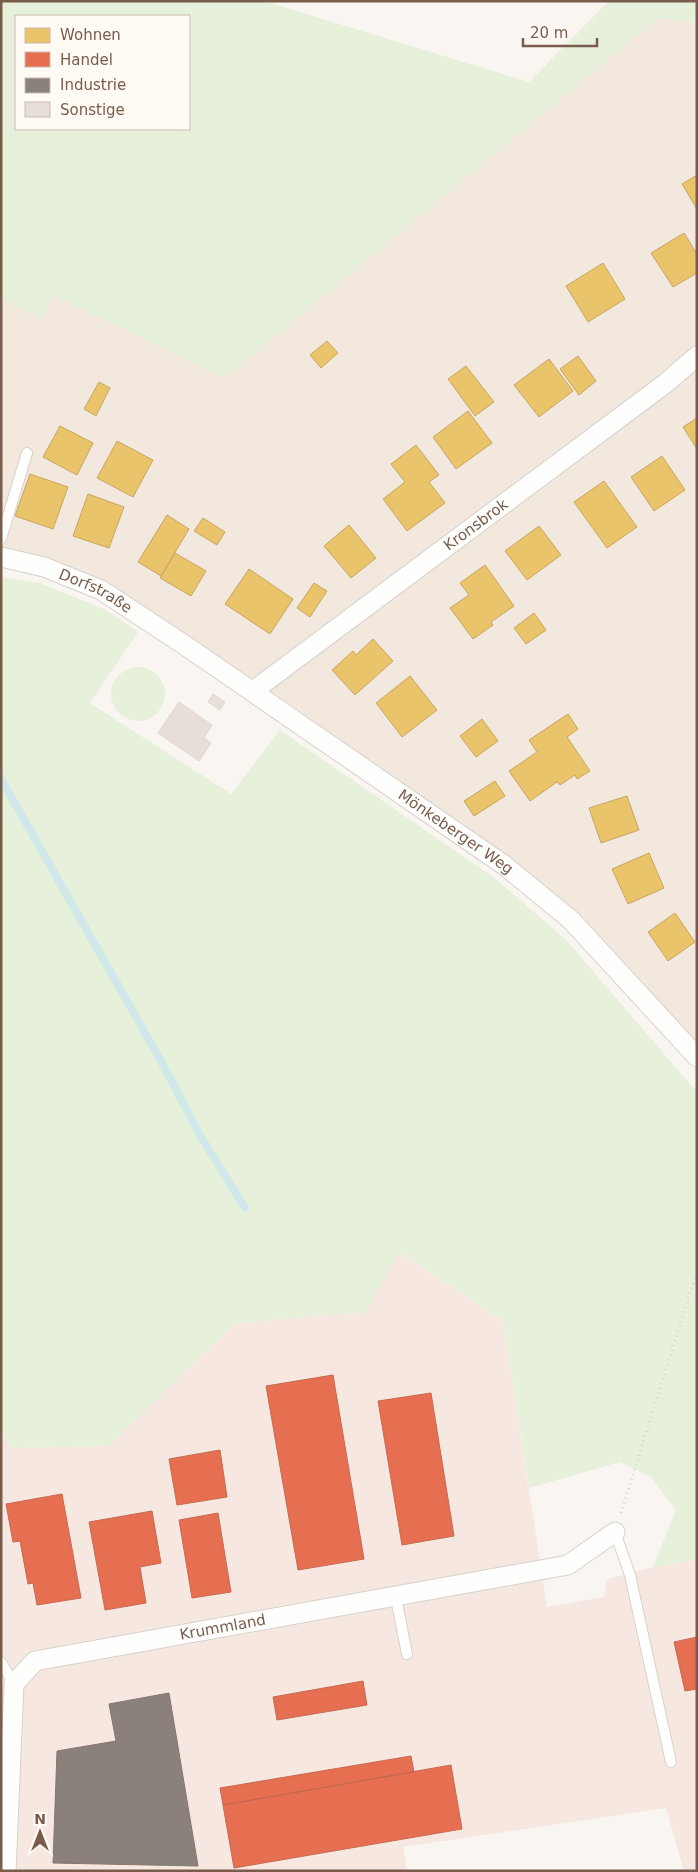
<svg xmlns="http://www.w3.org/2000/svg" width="698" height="1872" font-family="'DejaVu Sans',sans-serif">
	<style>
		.residential { fill: #f2e8de }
		.commercial { fill: #f6e8e1 }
		.green { fill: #e7f0db; fill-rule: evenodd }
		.homes { fill: #e9c46a; stroke: #c8a561 }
		.shops { fill: #e76f51; stroke: #c66950 }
		.industry { fill: #8a817c; stroke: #85766e }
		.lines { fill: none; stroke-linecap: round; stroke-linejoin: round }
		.stream { stroke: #d0e8ea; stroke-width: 8 }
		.building { fill: #e6ded7; stroke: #e2d8d2 }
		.service-casing { stroke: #d7d1cb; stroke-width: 12 }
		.minor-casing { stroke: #d7d1cb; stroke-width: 21 }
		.path { stroke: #dcd5d0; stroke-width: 3; stroke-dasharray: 1 4; stroke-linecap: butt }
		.service { stroke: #fefefd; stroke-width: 10 }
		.minor { stroke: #fefefd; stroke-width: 19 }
		.labels { text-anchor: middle; stroke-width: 5; stroke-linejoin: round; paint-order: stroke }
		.street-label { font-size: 15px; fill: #7a5c4d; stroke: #fffaf3 }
	</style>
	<rect width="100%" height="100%" fill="#f9f5f0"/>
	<path class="residential" d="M 658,18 L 697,23 L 697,1057 L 571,920 L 101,590 L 1,557 L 1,299 L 42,319 L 53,294 L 225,378 Z"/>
	<path class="commercial" d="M 399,1252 L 503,1321 L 547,1607 L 604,1597 L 607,1579 L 653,1567 L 697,1559 L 697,1871 L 684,1871 L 666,1808 L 403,1847 L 407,1871 L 1,1871 L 1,1431 L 12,1448 L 108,1446 L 236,1323 L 365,1312 Z"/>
	<path class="green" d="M 1,1 L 264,1 L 529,82 L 609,1 L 697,1 L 697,23 L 658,18 L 225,378 L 53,295 L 42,319 L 1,299 ZM 16,16 L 189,16 L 189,129 L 16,129 Z
		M 1,577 L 40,583 L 106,610 L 138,632 L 90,703 L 231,794 L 280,730 L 496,879 L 566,940 L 697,1092 L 697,1559 L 653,1567 L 676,1510 L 651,1477 L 620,1462 L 529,1488 L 503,1321 L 400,1252 L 365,1312 L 236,1323 L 108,1446 L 12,1448 L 1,1431 Z
		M111 694a27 27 0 1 1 54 0a27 27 0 1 1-54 0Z"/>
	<path class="homes" d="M 697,175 L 697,209 L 682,184 Z
		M 684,233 L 697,254 L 697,273 L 673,287 L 651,253 Z
		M 603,263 L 625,299 L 588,322 L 566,286 Z
		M 327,341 L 338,353 L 321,368 L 310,355 Z
		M 578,356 L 596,381 L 579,395 L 560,369 Z
		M 549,359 L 573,391 L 539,417 L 514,385 Z
		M 466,366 L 494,402 L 475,416 L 448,379 Z
		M 99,382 L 110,388 L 96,416 L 84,409 Z
		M 468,411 L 492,443 L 456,469 L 433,437 Z
		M 697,418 L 697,449 L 683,427 Z
		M 60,426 L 93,443 L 77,475 L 43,457 Z
		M 117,441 L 153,460 L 133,497 L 97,478 Z
		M 416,445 L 439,475 L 429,482 L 445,503 L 407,531 L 383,499 L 405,482 L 391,464 Z
		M 662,456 L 685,490 L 654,511 L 631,477 Z
		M 30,474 L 68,487 L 53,529 L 15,516 Z
		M 604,481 L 637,527 L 607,548 L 574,502 Z
		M 88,494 L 124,507 L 109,548 L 73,536 Z
		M 167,515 L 189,529 L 161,576 L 138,562 Z
		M 203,518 L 225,532 L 217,545 L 194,531 Z
		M 349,525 L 376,558 L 351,578 L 324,546 Z
		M 539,526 L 561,555 L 527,580 L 505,551 Z
		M 175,553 L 206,571 L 191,596 L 160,578 Z
		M 485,565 L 514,606 L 491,622 L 493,625 L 473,639 L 450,608 L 469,595 L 460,583 Z
		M 249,569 L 293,599 L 270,634 L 225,604 Z
		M 314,583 L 327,591 L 310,617 L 297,608 Z
		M 534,613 L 546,630 L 526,644 L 514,628 Z
		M 373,639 L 393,661 L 355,695 L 332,670 L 353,651 L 356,655 Z
		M 410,676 L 437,710 L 402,737 L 376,703 Z
		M 568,714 L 578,729 L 567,737 L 590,771 L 577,779 L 575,775 L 560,785 L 557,782 L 530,801 L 509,771 L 537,752 L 529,740 Z
		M 482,719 L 498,741 L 476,757 L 460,736 Z
		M 495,781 L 505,796 L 474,816 L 464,801 Z
		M 627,796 L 639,830 L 601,843 L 589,808 Z
		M 649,853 L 664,888 L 628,904 L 612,869 Z
		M 675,913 L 695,942 L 668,961 L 648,932 Z"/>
	<path class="shops" d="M 333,1375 L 364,1559 L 298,1570 L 266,1386 Z
		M 431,1393 L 454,1536 L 402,1545 L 378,1401 Z
		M 220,1450 L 227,1497 L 177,1505 L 169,1459 Z
		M 62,1494 L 81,1598 L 37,1605 L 33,1583 L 28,1584 L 20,1541 L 13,1542 L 6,1504 Z
		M 152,1511 L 161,1563 L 140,1567 L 146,1603 L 105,1610 L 89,1522 Z
		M 218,1513 L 231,1592 L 192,1598 L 179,1520 Z
		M 697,1637 L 697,1689 L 685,1691 L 674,1642 Z
		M 363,1681 L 367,1705 L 277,1720 L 273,1697 Z
		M 411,1756 L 414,1772 L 223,1805 L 220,1788 Z
		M 451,1765 L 462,1829 L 234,1868 L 223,1805 Z"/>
	<path class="industry" d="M 169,1693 L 198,1866 L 53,1863 L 57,1751 L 116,1741 L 109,1704 Z"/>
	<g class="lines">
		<path class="stream" d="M 1,779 L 161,1061 L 201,1137 L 245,1208"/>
	</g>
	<path class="building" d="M 213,694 L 225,702 L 220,710 L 208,702 Z
		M 179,702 L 212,725 L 204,738 L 211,743 L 199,761 L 158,733 Z"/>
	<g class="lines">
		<g class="service-casing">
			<path id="service" d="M 1,539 L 27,453
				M 615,1532 L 630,1575 L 671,1762
				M 396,1598 L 407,1654
				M 1,1662 L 14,1684"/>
		</g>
		<g class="minor-casing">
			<g id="minor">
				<path id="s1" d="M 1,557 L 44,567 L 101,590 L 183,644 L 504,865 L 571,920 L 697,1057"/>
				<path id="s2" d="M 253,691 L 666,383 L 697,356"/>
				<path id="s3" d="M 6,1871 L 14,1684 L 35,1661 L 568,1565 L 615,1532"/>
			</g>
		</g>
		<path class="path" d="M 621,1513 L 692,1286 L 697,1276"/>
		<use href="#service" class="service"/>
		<use href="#minor" class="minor"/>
	</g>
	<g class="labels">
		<g class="street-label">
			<text dy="5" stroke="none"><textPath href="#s2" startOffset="278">Kronsbrok</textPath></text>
			<text dy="5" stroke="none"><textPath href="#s1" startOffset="101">Dorfstraße</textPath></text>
			<text dy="5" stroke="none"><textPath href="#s1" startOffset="535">Mönkeberger Weg</textPath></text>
			<text dy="5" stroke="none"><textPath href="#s3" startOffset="409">Krummland</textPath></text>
		</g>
	</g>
	<rect width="698" height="1872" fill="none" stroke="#7a5c4d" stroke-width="5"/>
	<rect x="15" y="15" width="175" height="115" fill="#fffaf3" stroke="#cabbb1"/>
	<rect x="25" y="28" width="25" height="15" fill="#e9c46a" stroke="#cabbb1"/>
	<text x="60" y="40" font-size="15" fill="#7a5c4d">Wohnen</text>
	<rect x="25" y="52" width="25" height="15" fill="#e76f51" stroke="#cabbb1"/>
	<text x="60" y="65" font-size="15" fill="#7a5c4d">Handel</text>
	<rect x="25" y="78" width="25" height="15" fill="#8a817c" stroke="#cabbb1"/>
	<text x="60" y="90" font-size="15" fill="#7a5c4d">Industrie</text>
	<rect x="25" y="102" width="25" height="15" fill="#e6ded7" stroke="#cabbb1"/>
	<text x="60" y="115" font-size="15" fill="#7a5c4d">Sonstige</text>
	<g transform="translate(40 1832)" stroke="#fffaf3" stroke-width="4" paint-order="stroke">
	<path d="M0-4L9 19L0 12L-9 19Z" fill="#7a5c4d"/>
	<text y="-8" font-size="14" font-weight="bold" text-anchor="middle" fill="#7a5c4d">N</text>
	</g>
	<path d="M523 38v8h74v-8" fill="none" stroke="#7a5c4d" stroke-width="2.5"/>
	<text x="530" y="38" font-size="15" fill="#7a5c4d" stroke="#fffaf3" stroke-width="4" paint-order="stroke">20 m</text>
</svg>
